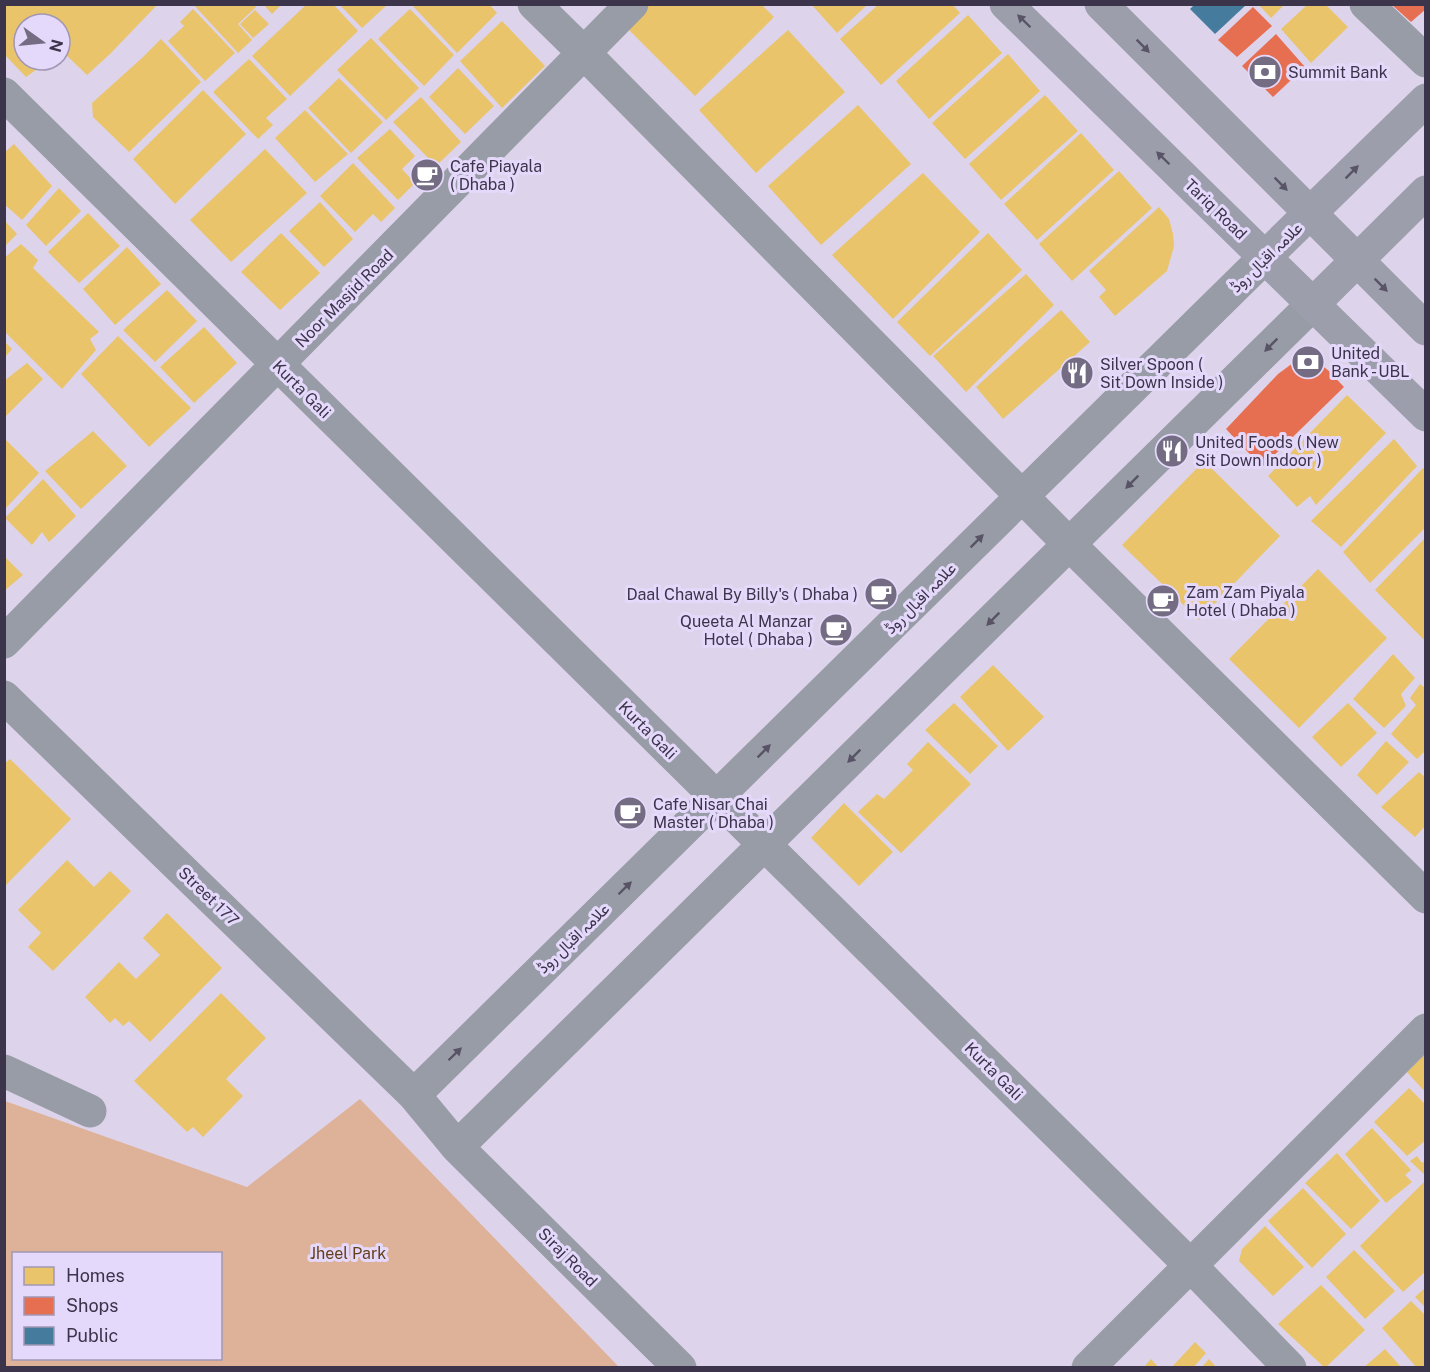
<svg xmlns="http://www.w3.org/2000/svg" width="1430" height="1372" font-family="'Public Sans',Vazirmatn,sans-serif">
	<style>
		.green { fill: #deb299; fill-rule: evenodd }
		.homes { fill: #e9c46a }
		.shops { fill: #e76f51 }
		.public { fill: #457b9d }
		.lines { fill: none; stroke-linecap: round; stroke-linejoin: round }
		.minor { stroke: #989ca6; stroke-width: 33 }
		.major { stroke: #9c9eac; stroke-width: 33 }
		.oneway { fill: #595467 }
		.oneway2 { fill: #585366 }
		.labels { text-anchor: middle; stroke-width: 6; stroke-linejoin: round; paint-order: stroke }
		.poi-label { font-size: 16px; fill: #3c344a; stroke: #e5d9fb; text-anchor: start }
		.street-label { font-size: 16px; fill: #3c344a; stroke: #e5d9fb }
		.park-label { font-size: 16px; fill: #653e19; stroke: #e5d9fb }
	</style>
	<rect width="100%" height="100%" fill="#ddd4ec"/>
	<path class="green" d="M 360,1099 L 619,1367 L 5,1367 L 5,1101 L 247,1187 ZM 14,1254 L 220,1254 L 220,1358 L 14,1358 Z"/>
	<path class="homes" d="M 4,4 L 158,4 L 110,54 L 87,75 L 62,51 L 60,53 L 60,24 L 24,24 L 24,60 L 50,60 L 26,77 L 4,54 Z
		M 193,4 L 254,4 L 256,7 L 238,24 L 252,40 L 238,53 Z
		M 263,4 L 282,4 L 272,14 Z
		M 307,4 L 333,4 L 358,31 L 290,96 L 252,56 Z
		M 339,4 L 388,4 L 362,28 Z
		M 411,4 L 489,4 L 497,13 L 457,53 Z
		M 645,4 L 761,4 L 774,17 L 695,96 L 625,26 Z
		M 811,4 L 868,4 L 837,33 Z
		M 1258,4 L 1285,4 L 1271,18 Z
		M 1308,4 L 1325,4 L 1348,27 L 1311,63 L 1281,29 Z
		M 878,5 L 953,5 L 960,13 L 881,85 L 840,39 Z
		M 193,9 L 235,53 L 205,81 L 168,41 L 184,26 L 180,22 Z
		M 410,9 L 454,55 L 424,86 L 378,39 Z
		M 255,10 L 269,24 L 253,38 L 240,24 Z
		M 968,15 L 1002,53 L 929,119 L 896,81 Z
		M 502,21 L 545,66 L 502,108 L 460,61 Z
		M 788,30 L 845,92 L 756,173 L 699,110 Z
		M 371,38 L 419,88 L 386,120 L 337,70 Z
		M 161,39 L 201,82 L 129,152 L 93,117 L 92,103 L 143,57 Z
		M 1008,54 L 1040,91 L 965,159 L 932,123 Z
		M 249,59 L 287,99 L 266,118 L 273,125 L 258,139 L 213,92 Z
		M 458,68 L 494,106 L 465,134 L 429,97 Z
		M 339,78 L 383,122 L 351,153 L 308,108 Z
		M 203,90 L 246,134 L 175,204 L 133,159 Z
		M 1045,95 L 1078,131 L 1001,200 L 969,164 Z
		M 421,97 L 461,142 L 436,166 L 393,122 Z
		M 858,105 L 911,164 L 821,245 L 768,186 Z
		M 305,110 L 348,154 L 315,182 L 275,138 Z
		M 390,129 L 415,156 L 402,169 L 415,183 L 398,200 L 357,158 Z
		M 1081,133 L 1114,170 L 1037,240 L 1004,204 Z
		M 14,144 L 52,186 L 22,220 L 4,204 L 4,153 Z
		M 265,149 L 307,193 L 231,262 L 190,220 Z
		M 353,163 L 395,208 L 381,222 L 373,214 L 355,232 L 320,196 Z
		M 1119,171 L 1152,208 L 1072,281 L 1039,244 Z
		M 923,173 L 980,232 L 893,319 L 832,255 Z
		M 59,188 L 81,211 L 46,246 L 26,225 Z
		M 320,202 L 353,239 L 324,267 L 289,231 Z
		M 1159,207 L 1169,219 L 1173,234 L 1174,246 L 1167,271 L 1115,316 L 1099,297 L 1106,290 L 1089,271 Z
		M 88,213 L 120,246 L 79,283 L 48,252 Z
		M 5,221 L 17,234 L 5,246 Z
		M 281,233 L 320,273 L 280,310 L 241,272 Z
		M 988,233 L 1022,270 L 930,356 L 897,322 Z
		M 21,244 L 38,260 L 33,268 L 99,332 L 90,339 L 96,350 L 62,389 L 4,331 L 4,258 Z
		M 127,247 L 161,284 L 115,325 L 83,289 Z
		M 1026,274 L 1054,305 L 966,392 L 933,356 Z
		M 167,290 L 197,321 L 155,362 L 123,330 Z
		M 1061,310 L 1090,342 L 1003,419 L 976,387 Z
		M 204,327 L 237,363 L 194,403 L 160,367 Z
		M 118,336 L 191,408 L 149,447 L 81,374 Z
		M 4,341 L 12,349 L 4,358 Z
		M 27,363 L 43,379 L 4,418 L 4,381 Z
		M 1347,395 L 1386,433 L 1316,505 L 1310,496 L 1297,507 L 1268,476 Z
		M 93,431 L 127,466 L 81,509 L 45,471 Z
		M 4,438 L 39,473 L 4,510 Z
		M 1394,439 L 1417,466 L 1341,547 L 1311,521 Z
		M 1204,461 L 1280,536 L 1199,620 L 1122,545 Z
		M 1423,468 L 1426,471 L 1426,527 L 1370,583 L 1343,552 Z
		M 43,479 L 76,516 L 49,542 L 42,532 L 32,545 L 5,518 Z
		M 1426,537 L 1426,642 L 1375,590 Z
		M 4,556 L 23,575 L 4,591 Z
		M 1318,569 L 1387,638 L 1299,728 L 1229,659 Z
		M 1393,654 L 1415,678 L 1401,694 L 1406,706 L 1384,728 L 1353,699 Z
		M 993,665 L 1044,717 L 1008,751 L 960,697 Z
		M 1420,684 L 1426,689 L 1426,750 L 1417,759 L 1391,734 L 1416,705 L 1410,698 Z
		M 954,703 L 998,746 L 970,774 L 925,730 Z
		M 1348,703 L 1377,733 L 1341,767 L 1312,737 Z
		M 1386,741 L 1409,762 L 1377,795 L 1357,775 Z
		M 928,742 L 971,784 L 901,853 L 858,812 L 877,794 L 884,799 L 913,770 L 907,764 Z
		M 10,759 L 71,819 L 4,887 L 4,764 Z
		M 1419,772 L 1426,778 L 1426,825 L 1415,837 L 1381,807 Z
		M 844,803 L 893,852 L 859,886 L 811,838 Z
		M 67,860 L 94,887 L 110,871 L 131,891 L 53,971 L 28,947 L 41,933 L 18,910 Z
		M 167,913 L 222,968 L 150,1042 L 129,1021 L 123,1026 L 115,1018 L 110,1023 L 85,997 L 119,962 L 136,979 L 160,955 L 143,938 Z
		M 221,993 L 266,1038 L 226,1079 L 243,1096 L 203,1137 L 193,1127 L 187,1132 L 134,1081 Z
		M 1426,1053 L 1426,1093 L 1407,1072 Z
		M 1409,1088 L 1426,1105 L 1426,1140 L 1407,1156 L 1374,1122 Z
		M 1372,1128 L 1411,1170 L 1405,1175 L 1412,1182 L 1386,1203 L 1345,1154 Z
		M 1337,1153 L 1380,1201 L 1351,1229 L 1305,1183 Z
		M 1417,1156 L 1422,1163 L 1426,1160 L 1426,1176 L 1410,1161 Z
		M 1424,1182 L 1426,1183 L 1426,1271 L 1403,1292 L 1360,1246 Z
		M 1303,1188 L 1346,1234 L 1312,1268 L 1268,1221 Z
		M 1265,1226 L 1304,1267 L 1273,1296 L 1239,1261 L 1242,1249 Z
		M 1354,1250 L 1395,1291 L 1365,1319 L 1326,1277 Z
		M 1321,1285 L 1365,1330 L 1325,1368 L 1278,1324 Z
		M 1426,1287 L 1426,1308 L 1415,1297 Z
		M 1411,1301 L 1426,1316 L 1426,1368 L 1417,1368 L 1382,1328 Z
		M 1195,1342 L 1206,1353 L 1193,1368 L 1171,1368 Z
		M 1385,1349 L 1402,1368 L 1363,1368 Z
		M 1151,1359 L 1159,1368 L 1143,1368 Z
		M 1209,1359 L 1217,1368 L 1201,1368 Z"/>
	<path class="shops" d="M 1391,4 L 1426,4 L 1426,9 L 1411,22 Z
		M 1253,7 L 1272,26 L 1237,57 L 1218,40 Z
		M 1276,34 L 1305,67 L 1273,97 L 1242,66 Z
		M 1305,357 L 1319,363 L 1329,371 L 1344,387 L 1262,467 L 1226,429 L 1278,374 L 1297,360 Z"/>
	<path class="public" d="M 1195,4 L 1247,4 L 1215,34 L 1190,9 Z"/>
	<g class="lines">
		<path class="minor" d="M 534,4 L 584,53 L 1069,544 L 1426,897
			M 1366,4 L 1426,61
			M 4,94 L 1076,1152 L 1190,1265 L 1290,1368
			M 4,642 L 632,4
			M 4,697 L 414,1095 L 457,1147 L 680,1368
			M 4,1071 L 90,1111
			M 414,1095 L 1265,257
			M 457,1147 L 1313,304
			M 1088,1368 L 1426,1030"/>
		<path class="major" d="M 1006,4 L 1426,415
			M 1101,4 L 1426,329
			M 1265,257 L 1426,100
			M 1313,304 L 1426,192"/>
	</g>
	<defs><path id="oneway-solid" d="M-6-.8H1V-3.2L6.5 0L1 3.2V.8H-6Z" transform="scale(1.5)"/></defs>
	<g class="oneway">
		<use href="#oneway-solid" transform="translate(1024 21) rotate(-136)"/>
		<use href="#oneway-solid" transform="translate(1143 46) rotate(45)"/>
		<use href="#oneway-solid" transform="translate(1163 158) rotate(-136)"/>
		<use href="#oneway-solid" transform="translate(1352 172) rotate(-45)"/>
		<use href="#oneway-solid" transform="translate(1281 184) rotate(45)"/>
		<use href="#oneway-solid" transform="translate(1381 285) rotate(45)"/>
	</g>
	<g class="oneway2">
		<use href="#oneway-solid" transform="translate(1271 345) rotate(135)"/>
		<use href="#oneway-solid" transform="translate(1132 482) rotate(135)"/>
		<use href="#oneway-solid" transform="translate(977 541) rotate(-45)"/>
		<use href="#oneway-solid" transform="translate(993 619) rotate(135)"/>
		<use href="#oneway-solid" transform="translate(764 751) rotate(-45)"/>
		<use href="#oneway-solid" transform="translate(854 756) rotate(135)"/>
		<use href="#oneway-solid" transform="translate(625 888) rotate(-44)"/>
		<use href="#oneway-solid" transform="translate(455 1054) rotate(-44)"/>
	</g>
	<defs>
		<g id="bank-disc" transform="scale(1.725)"><circle r="9.5" fill="#746c83" stroke="#e5d9fb"/><path d="M-6-4H6V4H-6ZM0-2.3a2.3 2.3 0 1 0 0 4.6a2.3 2.3 0 1 0 0-4.6Z" fill="#fff"/></g>
		<g id="cafe-disc" transform="scale(1.725)"><circle r="9.5" fill="#746c83" stroke="#e5d9fb"/><path d="M-5.5-4.5H6V0H3Q3 3.5 0 3.5H-2.5Q-5.5 3.5-5.5 0ZM3-3.2v2h1.7v-2ZM-6 4.5H4V6H-6Z" fill="#fff"/></g>
		<g id="restaurant-disc" transform="scale(1.725)"><circle r="9.5" fill="#746c83" stroke="#e5d9fb"/><path d="M-5-6h1v4h1v-4h1v4h1v-4h1v5L-1.5 .5V6h-2V.5L-5-1ZM5-6V6H3V1.5H1.5Q1.5-4 5-6Z" fill="#fff"/></g>
	</defs>
	<g fill-rule="evenodd">
		<use href="#bank-disc" x="1265" y="72"/>
		<use href="#cafe-disc" x="427" y="175"/>
		<use href="#bank-disc" x="1308" y="362"/>
		<use href="#restaurant-disc" x="1077" y="373"/>
		<use href="#restaurant-disc" x="1172" y="451"/>
		<use href="#cafe-disc" x="881" y="594"/>
		<use href="#cafe-disc" x="1163" y="601"/>
		<use href="#cafe-disc" x="836" y="630"/>
		<use href="#cafe-disc" x="630" y="813"/>
	</g>
	<g class="labels">
		<g class="poi-label">
			<text x="1288" y="78">Summit Bank</text>
			<text x="450" y="172">Cafe Piayala<tspan x="450" dy="18">( Dhaba )</tspan></text>
			<text x="1331" y="359">United<tspan x="1331" dy="18">Bank - UBL</tspan></text>
			<text x="1100" y="370">Silver Spoon (<tspan x="1100" dy="18">Sit Down Inside )</tspan></text>
			<text x="1195" y="448">United Foods ( New<tspan x="1195" dy="18">Sit Down Indoor )</tspan></text>
			<text x="1186" y="598">Zam Zam Piyala<tspan x="1186" dy="18">Hotel ( Dhaba )</tspan></text>
			<text x="858" y="600" text-anchor="end">Daal Chawal By Billy's ( Dhaba )</text>
			<text x="813" y="627" text-anchor="end">Queeta Al Manzar<tspan x="813" dy="18">Hotel ( Dhaba )</tspan></text>
			<text x="653" y="810">Cafe Nisar Chai<tspan x="653" dy="18">Master ( Dhaba )</tspan></text>
		</g>
		<g class="street-label">
			<text transform="translate(1216 209) rotate(44)" y="6">Tariq Road</text>
			<text transform="translate(1266 257) rotate(-44)" y="6">علامہ اقبال روڈ</text>
			<text transform="translate(344 298) rotate(-45)" y="6">Noor Masjid Road</text>
			<text transform="translate(302 389) rotate(45)" y="6">Kurta Gali</text>
			<text transform="translate(920 598) rotate(-45)" y="6">علامہ اقبال روڈ</text>
			<text transform="translate(648 730) rotate(45)" y="6">Kurta Gali</text>
			<text transform="translate(209 896) rotate(44)" y="6">Street 177</text>
			<text transform="translate(573 938) rotate(-44)" y="6">علامہ اقبال روڈ</text>
			<text transform="translate(994 1071) rotate(45)" y="6">Kurta Gali</text>
			<text transform="translate(568 1257) rotate(45)" y="6">Siraj Road</text>
		</g>
		<g class="park-label">
			<text x="348" y="1259">Jheel Park</text>
		</g>
	</g>
	<rect width="1430" height="1372" fill="none" stroke="#3c344a" stroke-width="12"/>
	<rect x="12" y="1252" width="210" height="108" fill="#e5d9fb" stroke="#a197b4" stroke-width="1.5"/>
	<rect x="24" y="1267" width="30" height="18" fill="#e9c46a" stroke="#a197b4" stroke-width="1.5"/>
	<text x="66" y="1282" font-size="18" fill="#3c344a">Homes</text>
	<rect x="24" y="1297" width="30" height="18" fill="#e76f51" stroke="#a197b4" stroke-width="1.5"/>
	<text x="66" y="1312" font-size="18" fill="#3c344a">Shops</text>
	<rect x="24" y="1327" width="30" height="18" fill="#457b9d" stroke="#a197b4" stroke-width="1.5"/>
	<text x="66" y="1342" font-size="18" fill="#3c344a">Public</text>
	<g transform="translate(42 42) rotate(105)"><circle r="28" fill="#e5d9fb" stroke="#a197b4" stroke-width="1.5"/>
	<path d="M0-4.5L10 22L0 15L-10 22Z" fill="#746c83"/>
	<text y="-9" font-size="16" font-weight="bold" text-anchor="middle" fill="#3c344a">N</text>
	</g>
</svg>
